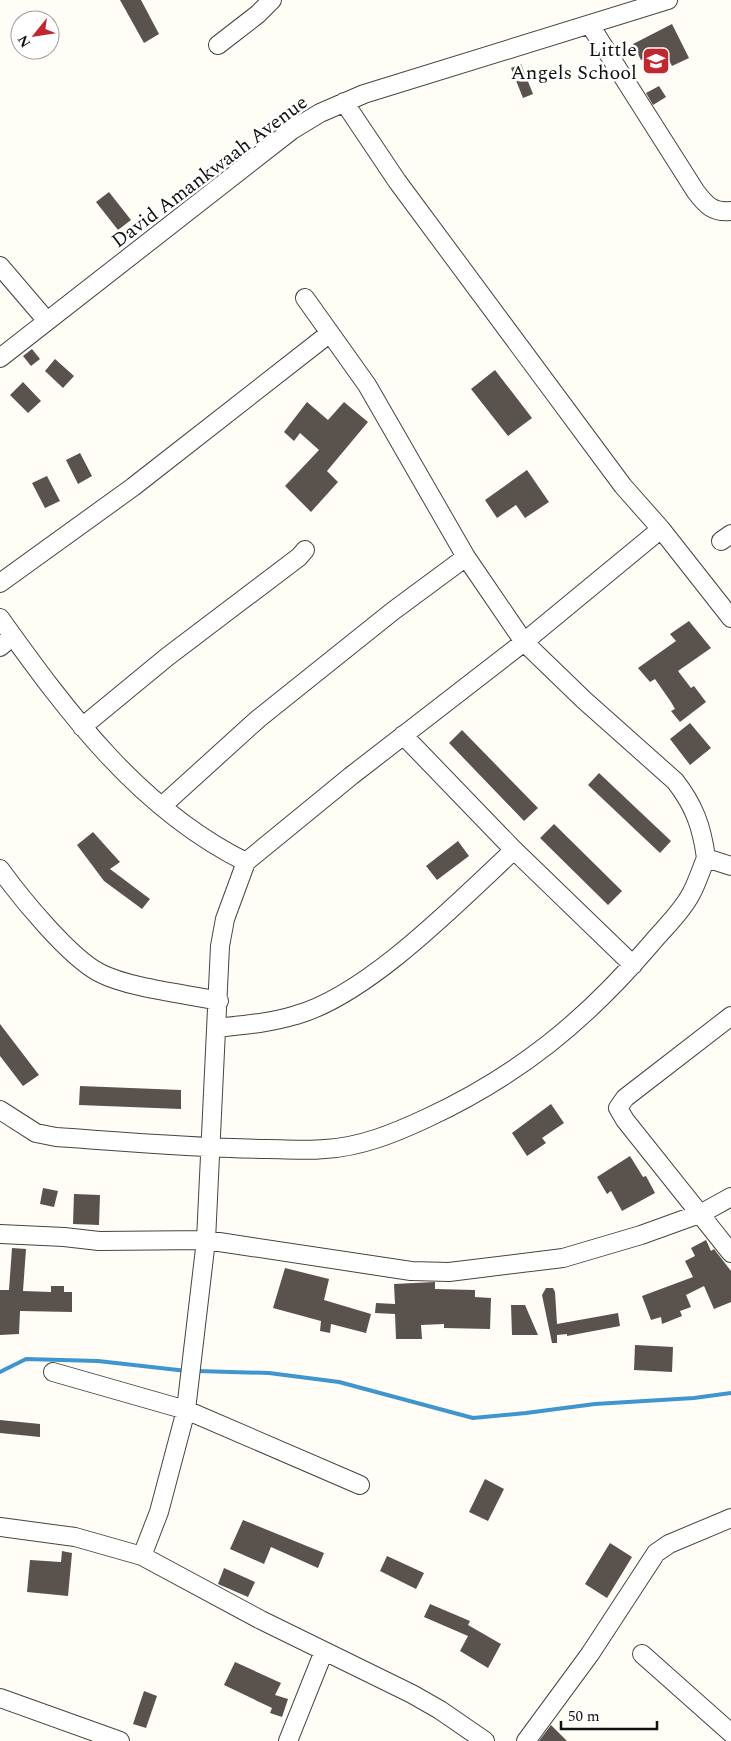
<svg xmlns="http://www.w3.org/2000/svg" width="731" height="1741" font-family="Spectral,serif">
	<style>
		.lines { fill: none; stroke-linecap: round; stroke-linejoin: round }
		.stream { stroke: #3f96cf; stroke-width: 4 }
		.building { fill: #5a524d }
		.minor-casing { stroke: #444; stroke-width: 20 }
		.minor { stroke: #fff; stroke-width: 18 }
		.labels { text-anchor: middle; stroke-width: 5; stroke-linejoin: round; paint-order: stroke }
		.poi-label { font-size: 20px; fill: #111; stroke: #fff; text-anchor: end }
		.street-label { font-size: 20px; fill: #111; stroke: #fff }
	</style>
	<rect width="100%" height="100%" fill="#fffdf5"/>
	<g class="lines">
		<path class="stream" d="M 197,1371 L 269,1373 L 339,1382 L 473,1418 L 526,1413 L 595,1404 L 694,1398 L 731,1393
			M 0,1372 L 26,1359 L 98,1361 L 187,1371"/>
	</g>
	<path class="building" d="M 120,0 L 141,0 L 159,34 L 144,43 Z
		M 672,24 L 689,58 L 672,66 L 663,49 L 641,60 L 633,44 Z
		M 521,64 L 533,94 L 523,98 L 511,68 Z
		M 659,86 L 666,97 L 653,105 L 646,93 Z
		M 109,192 L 131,220 L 118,230 L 96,202 Z
		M 32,349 L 40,359 L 31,366 L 23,356 Z
		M 55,359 L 74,376 L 63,388 L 45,371 Z
		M 495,370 L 532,418 L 508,436 L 471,389 Z
		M 23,382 L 41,401 L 28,413 L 10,395 Z
		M 307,402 L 328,420 L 344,402 L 368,422 L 327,471 L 338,482 L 311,512 L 285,486 L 319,450 L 300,433 L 294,441 L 284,432 Z
		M 80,453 L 92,476 L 78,484 L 66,460 Z
		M 527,470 L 549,502 L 525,518 L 516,505 L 497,518 L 485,500 Z
		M 47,476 L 60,501 L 45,508 L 32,483 Z
		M 689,621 L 711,648 L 678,671 L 691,688 L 694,686 L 706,702 L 680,722 L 671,711 L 675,709 L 671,702 L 655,679 L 650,682 L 638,668 L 676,641 L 670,634 Z
		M 690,723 L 711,748 L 690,765 L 670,739 Z
		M 462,730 L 538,808 L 524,821 L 449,743 Z
		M 599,773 L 671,841 L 660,853 L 588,785 Z
		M 554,824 L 622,891 L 608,905 L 540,838 Z
		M 93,832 L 120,862 L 110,869 L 150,899 L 142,909 L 104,881 L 77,845 Z
		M 458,841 L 469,856 L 437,880 L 426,866 Z
		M 0,1024 L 39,1075 L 23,1086 L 0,1056 Z
		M 80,1086 L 181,1090 L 181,1109 L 79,1105 Z
		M 551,1104 L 564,1123 L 542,1138 L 546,1143 L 527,1156 L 512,1133 Z
		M 630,1156 L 643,1177 L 646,1176 L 655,1193 L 622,1211 L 611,1191 L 607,1194 L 597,1177 Z
		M 43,1188 L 58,1191 L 54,1207 L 40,1204 Z
		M 74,1194 L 100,1195 L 99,1225 L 73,1224 Z
		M 706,1240 L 711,1251 L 714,1249 L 731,1271 L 731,1302 L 714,1309 L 704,1286 L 686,1295 L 691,1307 L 680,1311 L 682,1316 L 662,1324 L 661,1317 L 651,1320 L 642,1296 L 693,1277 L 685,1261 L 695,1256 L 691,1248 Z
		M 12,1248 L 26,1249 L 23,1291 L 51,1292 L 51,1286 L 64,1286 L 64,1292 L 72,1292 L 72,1312 L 20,1311 L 19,1334 L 0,1335 L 0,1290 L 9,1290 Z
		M 285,1268 L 329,1279 L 324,1300 L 371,1314 L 366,1333 L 331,1324 L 330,1333 L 320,1331 L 321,1321 L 273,1308 Z
		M 435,1282 L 435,1289 L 475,1290 L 475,1297 L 491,1298 L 490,1329 L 444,1328 L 444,1324 L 421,1325 L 422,1339 L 396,1339 L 395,1314 L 375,1313 L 376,1303 L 395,1304 L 394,1284 Z
		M 546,1288 L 553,1288 L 555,1292 L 557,1324 L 618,1313 L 620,1326 L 567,1336 L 567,1334 L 557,1335 L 557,1343 L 552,1343 L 542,1295 Z
		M 511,1305 L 525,1305 L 538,1335 L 512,1335 Z
		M 635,1345 L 673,1347 L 672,1372 L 634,1370 Z
		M 0,1420 L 40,1424 L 40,1437 L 0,1433 Z
		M 485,1479 L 504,1489 L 488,1521 L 469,1512 Z
		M 243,1520 L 324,1553 L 318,1568 L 271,1547 L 264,1564 L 230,1549 Z
		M 610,1543 L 632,1557 L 607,1598 L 585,1584 Z
		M 62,1551 L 72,1553 L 68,1596 L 27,1592 L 30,1560 L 61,1562 Z
		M 387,1556 L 424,1573 L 416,1589 L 380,1571 Z
		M 224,1568 L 255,1582 L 248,1597 L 218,1584 Z
		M 430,1604 L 470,1621 L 468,1625 L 501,1644 L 488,1668 L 460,1651 L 468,1636 L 424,1617 Z
		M 235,1662 L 281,1683 L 275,1695 L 288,1699 L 282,1717 L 270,1713 L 272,1708 L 224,1685 Z
		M 144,1691 L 157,1696 L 146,1728 L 133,1724 Z
		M 551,1725 L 567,1741 L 539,1741 Z"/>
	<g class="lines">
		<g class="minor-casing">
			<path id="minor" d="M 590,25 L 696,192 C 706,205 713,213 731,211
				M 218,45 L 258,14 L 272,0
				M 344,102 L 397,181 L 623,486 L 661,529 L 731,618
				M 0,266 L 47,321
				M 305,298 L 367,385 L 466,557 L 524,642 L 584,700 L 675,781 C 694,805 702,827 706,858
				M 0,358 L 292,130 L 320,113 L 364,94 L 668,0
				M 721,541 L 731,534
				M 0,583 L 133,487 L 330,333
				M 0,618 C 67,712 140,810 246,862
				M 0,647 L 13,636
				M 82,727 L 167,657 L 299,557 L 305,550
				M 403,735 L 514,850 L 633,965
				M 162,806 L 258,719 L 393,611 L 466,557
				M 0,869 C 21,898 70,958 100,973 C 129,988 186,994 219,1001
				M 731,1016 L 625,1098 L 618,1108 L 625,1120 L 731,1253
				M 216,1028 C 243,1025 270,1023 296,1015 C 368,995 458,902 514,850
				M 0,1110 L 36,1133 L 56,1137 C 127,1142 197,1148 267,1149 C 286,1149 306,1151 325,1149 C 361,1147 395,1133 427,1118 C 519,1075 585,1021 650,945 C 664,928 681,913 691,894 C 697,883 701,870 706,858 L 731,866
				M 0,1234 L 64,1237 L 99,1241 L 206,1240 L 411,1271 L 449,1272 L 563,1258 L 641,1235 L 702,1213 L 731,1197
				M 53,1372 L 186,1410 L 360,1485
				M 0,1527 L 75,1537 L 142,1556 L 261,1620 L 412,1694 L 440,1710 L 485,1741
				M 142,1556 L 159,1512 L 186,1410 L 206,1240 L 220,946 L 225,919 L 246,862 L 351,776 L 524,642 L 661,529
				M 642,1654 L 731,1733
				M 0,1698 L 120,1741
				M 288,1741 L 324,1651
				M 526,1741 L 590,1654 L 656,1553 L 669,1544 L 731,1518"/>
		</g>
		<use href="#minor" class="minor"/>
	</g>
	<defs>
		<g id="school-square" transform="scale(1.4375)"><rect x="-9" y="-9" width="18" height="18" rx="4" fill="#c4262e" stroke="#fff"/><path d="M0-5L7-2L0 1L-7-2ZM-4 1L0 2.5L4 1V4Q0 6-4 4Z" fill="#fff"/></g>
	</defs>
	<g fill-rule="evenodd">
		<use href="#school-square" x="656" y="61"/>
	</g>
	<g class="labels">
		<g class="poi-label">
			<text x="637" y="56">Little<tspan x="637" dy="23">Angels School</tspan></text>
		</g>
		<g class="street-label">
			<text transform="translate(209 171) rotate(-37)" y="7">David Amankwaah Avenue</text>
		</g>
	</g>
	<g transform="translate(35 35) rotate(240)"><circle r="24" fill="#ffffff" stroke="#a0a0a0"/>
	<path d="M0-4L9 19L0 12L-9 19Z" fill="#c4262e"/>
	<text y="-8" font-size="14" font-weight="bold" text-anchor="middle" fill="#111111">N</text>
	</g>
	<path d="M561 1721v8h96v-8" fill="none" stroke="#111111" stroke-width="2.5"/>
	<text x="568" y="1721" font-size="15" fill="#111111" stroke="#ffffff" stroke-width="4" paint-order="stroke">50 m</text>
</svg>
